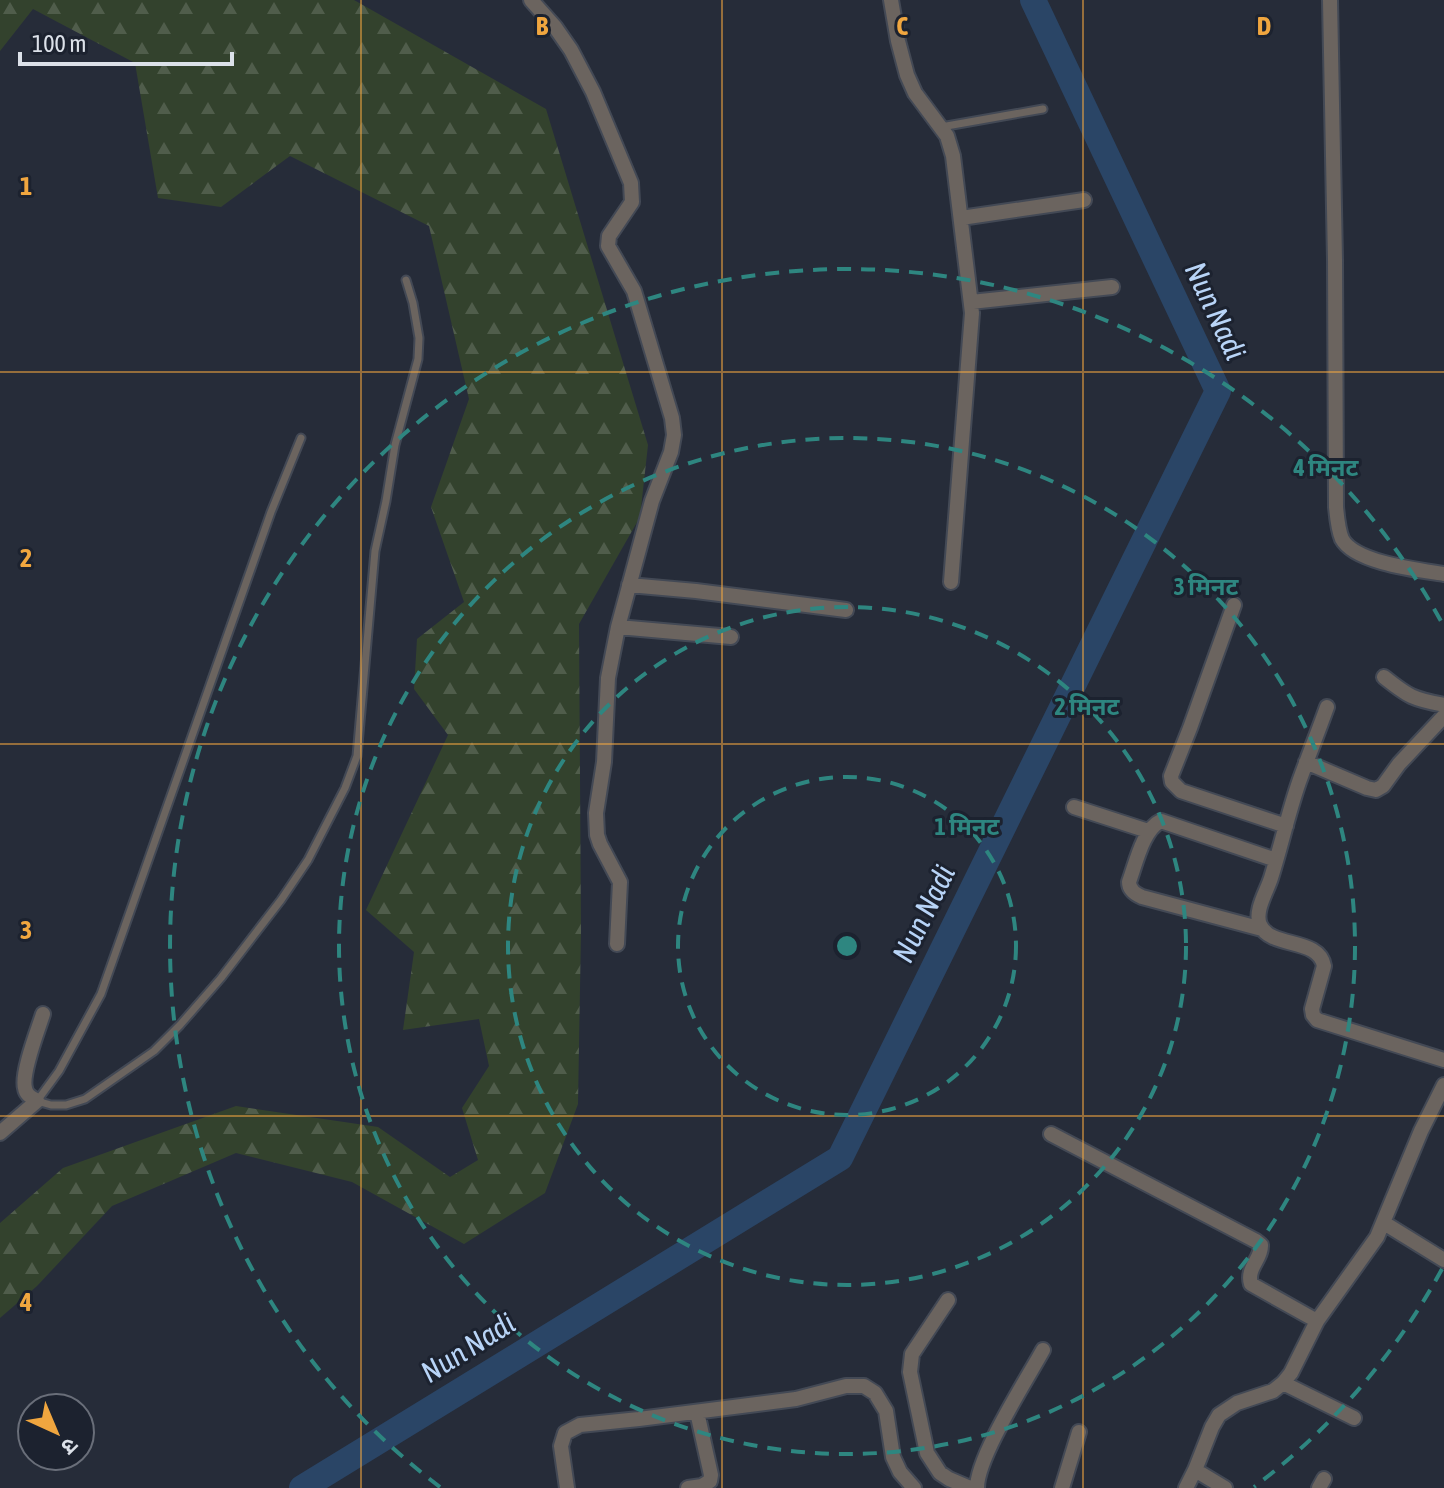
<svg xmlns="http://www.w3.org/2000/svg" width="1444" height="1488" font-family="'Asap Condensed','Noto Sans Devanagari',sans-serif">
	<style>
		.forest { fill: url(#forest-firs) }
		.lines { fill: none; stroke-linecap: round; stroke-linejoin: round }
		.river { stroke: #2a4566; stroke-width: 26 }
		.lane-casing { stroke: #434955; stroke-width: 11 }
		.street-casing { stroke: #434955; stroke-width: 18 }
		.lane { stroke: #6b645f; stroke-width: 7 }
		.street { stroke: #6b645f; stroke-width: 14 }
		.grid { fill: none; stroke: #f0a63f; stroke-width: 2; stroke-opacity: 0.55 }
		.ring { fill: none; stroke: #2e8680; stroke-width: 4; stroke-dasharray: 14 10 }
		.labels { text-anchor: middle; stroke-width: 6; stroke-linejoin: round; paint-order: stroke }
		.water-label { font-size: 30px; font-style: italic; fill: #b8d4f7; stroke: #1c222f }
		.grid-label { font-size: 26px; text-anchor: middle; font-weight: bold; fill: #f0a63f; stroke: #1c222f; stroke-width: 6; stroke-linejoin: round; paint-order: stroke }
		.centre { fill: #2e8680; stroke: #1c222f; stroke-width: 4 }
		.ring-label { font-size: 24px; text-anchor: middle; font-weight: bold; fill: #2e8680; stroke: #1c222f; stroke-width: 6; stroke-linejoin: round; paint-order: stroke }
	</style>
	<defs>
		<pattern id="forest-firs" width="22" height="20" patternUnits="userSpaceOnUse" patternTransform="scale(2)"><rect width="22" height="20" fill="#33422d"/><path d="M5 1l3.5 6h-7zM16 11l3.5 6h-7z" fill="#505d4b"/></pattern>
	</defs>
	<rect width="100%" height="100%" fill="#262c39"/>
	<path class="forest" d="M 0,0 L 354,0 L 546,109 L 648,445 L 640,517 L 579,624 L 581,931 L 578,1104 L 545,1193 L 464,1244 L 352,1182 L 236,1153 L 112,1206 L 37,1286 L 0,1318 L 0,1223 L 63,1168 L 236,1106 L 378,1127 L 450,1177 L 478,1160 L 462,1108 L 489,1066 L 479,1019 L 403,1030 L 414,952 L 366,910 L 448,735 L 414,689 L 417,639 L 464,602 L 431,507 L 469,399 L 429,226 L 290,156 L 221,207 L 158,198 L 135,63 L 33,9 L 0,51 Z"/>
	<g class="lines">
		<path class="river" d="M 302,1488 L 840,1158 L 1218,391 L 1033,0"/>
		<g class="lane-casing">
			<path id="lane" d="M 941,127 L 1043,109
				M 301,438 L 271,512 L 101,994 L 59,1071 L 37,1101 L 51,1105 L 66,1105 L 85,1099 L 154,1051 L 180,1025 L 221,978 L 281,900 L 308,860 L 345,788 L 357,756 L 375,551 L 386,501 L 395,445 L 418,359 L 419,338 L 413,303 L 406,280"/>
		</g>
		<g class="street-casing">
			<path id="street" d="M 531,0 L 555,27 L 571,50 L 593,92 L 631,183 L 632,202 L 609,236 L 608,246 L 634,291 L 672,418 L 674,435 L 671,452 L 652,501 L 618,627 L 608,678 L 604,762 L 596,813 L 597,835 L 600,844 L 620,882 L 617,944
				M 891,0 L 898,41 L 907,75 L 915,93 L 947,136 L 953,156 L 972,313 L 951,582
				M 1330,0 L 1335,260 L 1336,507 C 1337,517 1338,530 1342,539 C 1355,563 1419,570 1444,574
				M 961,218 L 1084,200
				M 971,302 L 1112,287
				M 629,585 L 696,591 L 846,610
				M 1234,605 L 1190,728 L 1171,776 L 1172,782 L 1181,791 L 1286,826
				M 618,627 L 731,637
				M 1384,677 C 1409,697 1413,699 1444,705
				M 1327,707 C 1318,732 1308,757 1299,782 C 1288,814 1281,846 1271,878 C 1267,891 1254,911 1260,925 C 1271,949 1319,937 1324,966 L 1312,1009 L 1313,1015 L 1317,1020 L 1444,1060
				M 1306,762 L 1367,788 L 1376,790 L 1383,786 L 1399,764 L 1444,716
				M 1074,807 L 1148,831
				M 1262,929 L 1142,897 C 1135,894 1129,890 1129,882 C 1136,863 1143,829 1161,821 L 1276,860
				M 0,1133 L 37,1101 C 31,1097 26,1095 25,1088 C 21,1073 38,1030 43,1014
				M 1051,1134 L 1256,1241 L 1261,1245 C 1262,1259 1246,1268 1251,1284 L 1317,1321
				M 1384,1223 L 1444,1260
				M 948,1300 L 912,1354 L 910,1372 L 927,1453 L 940,1473 L 949,1479 L 970,1488
				M 1283,1383 L 1354,1418
				M 1195,1470 L 1225,1488
				M 567,1488 L 561,1446 L 565,1433 L 580,1425 L 639,1419 L 796,1399 L 846,1386 L 864,1386 L 875,1393 L 886,1411 L 893,1457 L 900,1472 L 914,1488
				M 688,1488 L 702,1486 L 710,1481 L 711,1475 L 697,1412
				M 977,1488 C 977,1457 1026,1381 1043,1350
				M 1062,1488 L 1079,1432
				M 1186,1488 L 1195,1470 L 1212,1427 L 1219,1415 L 1237,1403 L 1273,1391 L 1283,1383 L 1291,1373 L 1317,1321 L 1377,1237 L 1421,1131 L 1444,1085
				M 1319,1488 L 1324,1479"/>
		</g>
		<use href="#lane" class="lane"/>
		<use href="#street" class="street"/>
	</g>
	<path class="grid" d="M 361,0 L 361,1488M 722,0 L 722,1488M 1083,0 L 1083,1488M 0,372 L 1444,372M 0,744 L 1444,744M 0,1116 L 1444,1116"/>
	<g class="ring">
		<circle cx="847" cy="946" r="169"/>
		<circle cx="847" cy="946" r="339"/>
		<circle cx="847" cy="946" r="508"/>
		<path d="M1442 1269A677 677 0 0 1 1254 1487M440 1487A677 677 0 1 1 1442 623"/>
	</g>
	<g class="labels">
		<g class="water-label">
			<text transform="translate(1215 311) rotate(65)" y="10">Nun Nadi</text>
			<text transform="translate(924 914) rotate(-64)" y="10">Nun Nadi</text>
			<text transform="translate(468 1348) rotate(-32)" y="10">Nun Nadi</text>
		</g>
	</g>
	<g class="grid-label">
		<text x="542" y="35">B</text>
		<text x="902" y="35">C</text>
		<text x="1264" y="35">D</text>
		<text x="26" y="195">1</text>
		<text x="26" y="567">2</text>
		<text x="26" y="939">3</text>
		<text x="26" y="1311">4</text>
	</g>
	<circle cx="847" cy="946" r="12" class="centre"/>
	<g class="ring-label">
		<text x="1326" y="476">4 मिनट</text>
		<text x="1206" y="595">3 मिनट</text>
		<text x="1087" y="715">2 मिनट</text>
		<text x="967" y="835">1 मिनट</text>
	</g>
	<g transform="translate(56 1432) rotate(136)"><circle r="38" fill="#1c222f" stroke="#696e79" stroke-width="2"/>
	<path d="M0-6L14 30L0 20L-14 30Z" fill="#f0a63f"/>
	<text y="-12" font-size="22" font-weight="bold" text-anchor="middle" fill="#dce1e9">उ</text>
	</g>
	<path d="M20 52v12h212v-12" fill="none" stroke="#dce1e9" stroke-width="4"/>
	<text x="32" y="52" font-size="24" fill="#dce1e9" stroke="#1c222f" stroke-width="6" paint-order="stroke">100 m</text>
</svg>
